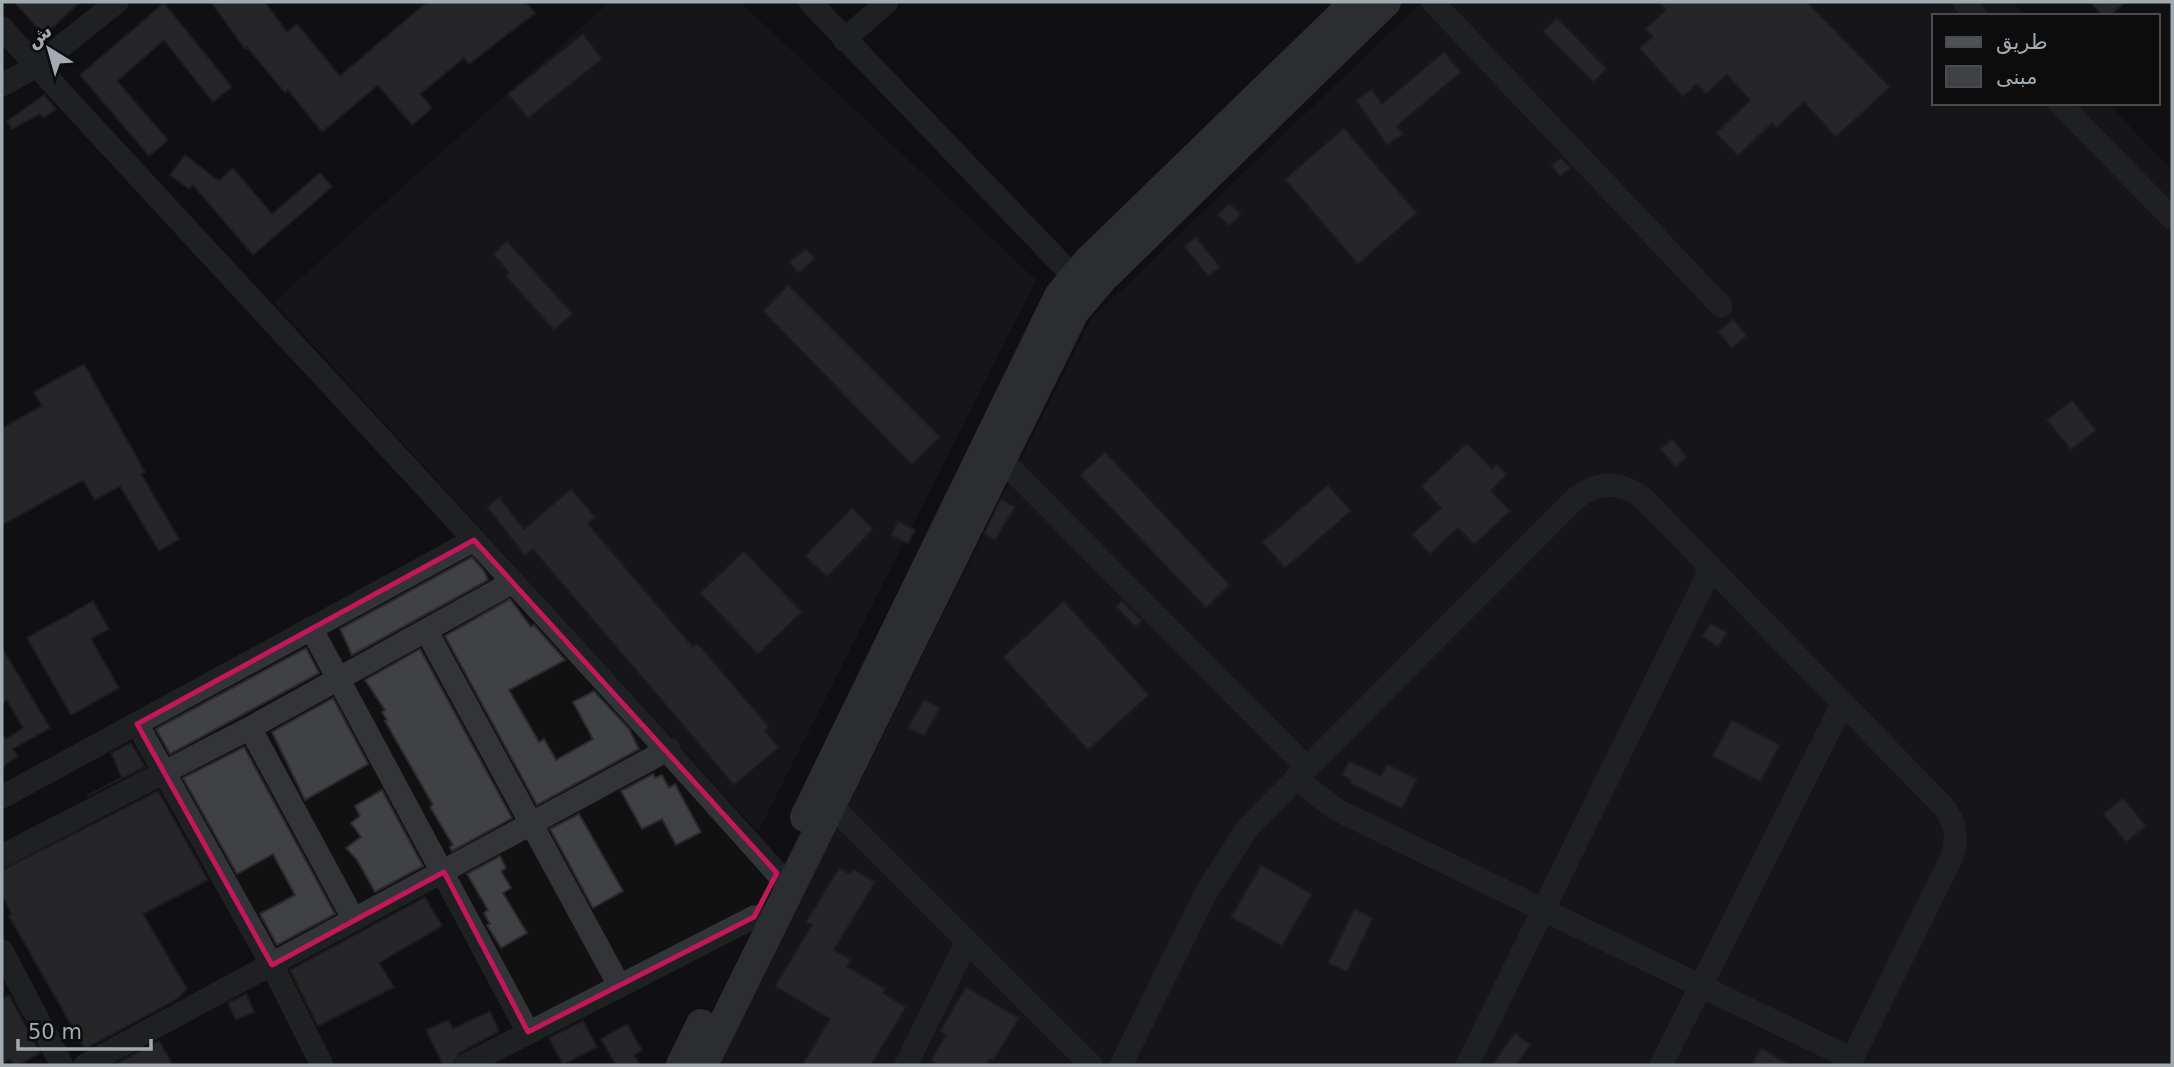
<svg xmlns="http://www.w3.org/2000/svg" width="2174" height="1067" font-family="'DejaVu Sans',Vazirmatn,sans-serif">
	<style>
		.built { fill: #1d1d1f }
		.building { fill: #404145; stroke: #2b2b2e; stroke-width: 2 }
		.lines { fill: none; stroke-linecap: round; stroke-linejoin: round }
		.minor { stroke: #323437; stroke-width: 23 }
		.major { stroke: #4e5156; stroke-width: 30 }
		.marked { fill: none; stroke: #c2185b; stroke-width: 5; stroke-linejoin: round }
	</style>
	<rect width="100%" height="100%" fill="#111112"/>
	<path class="built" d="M 610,2 L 740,2 L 1036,280 L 758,832 L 274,302 Z
		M 1422,2 L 2012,2 L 2025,16 L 1934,16 L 1934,103 L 2108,103 L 2172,171 L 2172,1065 L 718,1065 L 1091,319 Z"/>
	<path class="building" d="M 14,2 L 80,2 L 44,35 Z
		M 211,2 L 265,2 L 287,32 L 297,24 L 340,76 L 427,2 L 526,2 L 535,13 L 469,64 L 464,58 L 420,94 L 432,108 L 412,125 L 378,85 L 322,132 L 288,90 L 285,93 L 247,47 L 245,49 Z
		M 1658,2 L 1807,2 L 1890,87 L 1836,137 L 1804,102 L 1776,128 L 1772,123 L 1738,156 L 1716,133 L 1750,100 L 1727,75 L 1706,94 L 1697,84 L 1683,97 L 1639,48 L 1653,37 L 1645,29 L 1666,10 Z
		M 2090,2 L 2125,2 L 2110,16 L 2103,16 Z
		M 164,3 L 232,87 L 213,102 L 164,40 L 117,81 L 168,140 L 149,156 L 80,75 Z
		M 1557,18 L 1607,69 L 1593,82 L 1543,31 Z
		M 583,34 L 602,59 L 528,118 L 508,94 Z
		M 1444,52 L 1461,72 L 1397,126 L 1403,134 L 1387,145 L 1356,100 L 1372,89 L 1382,104 Z
		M 44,95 L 56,109 L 43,118 L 40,114 L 12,129 L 7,121 Z
		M 1344,128 L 1417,213 L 1358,264 L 1285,179 Z
		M 185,155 L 219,181 L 233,168 L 272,214 L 320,173 L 332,187 L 253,255 L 193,185 L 189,189 L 170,175 Z
		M 1561,158 L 1571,168 L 1560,176 L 1551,165 Z
		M 1229,203 L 1241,214 L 1229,226 L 1217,215 Z
		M 1196,237 L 1220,267 L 1208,276 L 1184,246 Z
		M 507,241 L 573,314 L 554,330 L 506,276 L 509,272 L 493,254 Z
		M 806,249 L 815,259 L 798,273 L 789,262 Z
		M 788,285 L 940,437 L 912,465 L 763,311 Z
		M 1733,319 L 1747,336 L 1732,348 L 1718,332 Z
		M 84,364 L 145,472 L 141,474 L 179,539 L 159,551 L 120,486 L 95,500 L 83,480 L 2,525 L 2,428 L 42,406 L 34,392 Z
		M 2072,400 L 2096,430 L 2071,450 L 2047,420 Z
		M 1672,439 L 1687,457 L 1675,467 L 1660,449 Z
		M 1467,443 L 1492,469 L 1497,464 L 1507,474 L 1491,491 L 1510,511 L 1474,545 L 1458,528 L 1430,554 L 1412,534 L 1441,508 L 1421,486 Z
		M 1105,452 L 1230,585 L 1206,608 L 1080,475 Z
		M 1328,485 L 1351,511 L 1285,568 L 1262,542 Z
		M 571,489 L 595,517 L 588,524 L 693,647 L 697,643 L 769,727 L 765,731 L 779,747 L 734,785 L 533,549 L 525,555 L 487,507 L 499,497 L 524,529 Z
		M 1001,499 L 1015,507 L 995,540 L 984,534 Z
		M 852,508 L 873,529 L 827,577 L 805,556 Z
		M 898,521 L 915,530 L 908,544 L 891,535 Z
		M 744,551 L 802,612 L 758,654 L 700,593 Z
		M 472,557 L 484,571 L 488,580 L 352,655 L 340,629 Z
		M 510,599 L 531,627 L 534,625 L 565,660 L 509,690 L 539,742 L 544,739 L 556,760 L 593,739 L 573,702 L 594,691 L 629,729 L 639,749 L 537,805 L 445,636 Z
		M 93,601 L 109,629 L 91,639 L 119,688 L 71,715 L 27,638 Z
		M 1064,601 L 1149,695 L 1088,750 L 1003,657 Z
		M 1122,601 L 1142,621 L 1135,627 L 1116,606 Z
		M 1711,623 L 1727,633 L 1718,647 L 1702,636 Z
		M 2,648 L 50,728 L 13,749 L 18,756 L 2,767 L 2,733 L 6,739 L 23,728 L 7,700 L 2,704 Z
		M 306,648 L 319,673 L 170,754 L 156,729 Z
		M 420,649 L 512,818 L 452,851 L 450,847 L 453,845 L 430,807 L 433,805 L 385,721 L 387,720 L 382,712 L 385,710 L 365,680 Z
		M 333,698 L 368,764 L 305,800 L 272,732 Z
		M 924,699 L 940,708 L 924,736 L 908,728 Z
		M 1732,720 L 1780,745 L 1760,782 L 1712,756 Z
		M 131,743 L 145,767 L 87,796 L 122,778 L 111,753 Z
		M 244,747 L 335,914 L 277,945 L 260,914 L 295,895 L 273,854 L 237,874 L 183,778 Z
		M 1349,761 L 1381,776 L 1387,764 L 1417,779 L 1402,809 L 1350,783 L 1351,780 L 1342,775 Z
		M 653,774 L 655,778 L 662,775 L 669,788 L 675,784 L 701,832 L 676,845 L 662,819 L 642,829 L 621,791 Z
		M 382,790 L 423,866 L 375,892 L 357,860 L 346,848 L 361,837 L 351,823 L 360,816 L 355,806 Z
		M 158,791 L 208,880 L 143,914 L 187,989 L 177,999 L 85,1049 L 9,916 L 12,915 L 2,895 L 2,870 Z
		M 2123,798 L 2146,826 L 2126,842 L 2103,814 Z
		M 579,814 L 623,891 L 593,908 L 550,829 Z
		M 500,856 L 506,868 L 501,871 L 511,888 L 503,893 L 527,933 L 501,948 L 487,925 L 490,924 L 484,913 L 488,910 L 467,874 Z
		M 1261,865 L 1312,894 L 1282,946 L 1231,917 Z
		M 839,868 L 850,874 L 853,869 L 875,882 L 834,950 L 851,960 L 847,967 L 885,989 L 883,993 L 906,1007 L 871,1065 L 802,1065 L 830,1019 L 775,986 L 812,925 L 806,922 Z
		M 425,897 L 442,926 L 379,963 L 394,987 L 318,1026 L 290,970 Z
		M 1354,909 L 1373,918 L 1347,972 L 1328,963 Z
		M 966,987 L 1019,1018 L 993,1061 L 990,1059 L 986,1065 L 939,1065 L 931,1060 L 946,1035 L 940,1031 Z
		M 246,994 L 254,1012 L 236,1020 L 228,1003 Z
		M 9,995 L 40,1053 L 18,1065 L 14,1065 L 10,1059 L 2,1064 L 2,1000 Z
		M 490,1011 L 499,1031 L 459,1053 L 452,1065 L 443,1065 L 426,1030 L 448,1020 L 453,1029 Z
		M 583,1021 L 597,1047 L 563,1065 L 549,1038 Z
		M 627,1024 L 642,1050 L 634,1055 L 640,1065 L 616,1065 L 601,1039 Z
		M 1515,1033 L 1531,1045 L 1516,1065 L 1492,1065 Z
		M 159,1041 L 173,1065 L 114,1065 Z
		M 1761,1048 L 1790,1065 L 1751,1065 Z"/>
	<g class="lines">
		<path class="minor" d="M 810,2 L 1074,277
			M 1433,2 L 1721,306
			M 1964,2 L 1976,16
			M 2,28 C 264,315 533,598 791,889
			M 844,40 L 887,2
			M 2,85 L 37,66 L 117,2
			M 2059,103 L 2172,218
			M 1003,461 L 1306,767
			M 311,628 L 528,1032
			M 427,632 L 619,985
			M 137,724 L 272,965 L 322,1065
			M 250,728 L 354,920
			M 1295,778 L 1337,810 L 1852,1059
			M 2,797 L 474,540
			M 833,807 L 1091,1065
			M 2,856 L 250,728 L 511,583
			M 2,951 L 62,1065
			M 85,1065 L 669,749
			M 466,1065 L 754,917 L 777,916
			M 906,1065 L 967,941
			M 1121,1065 L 1206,893 L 1248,827 L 1576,498 C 1598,481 1622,481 1644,499 L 1942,805 C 1956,822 1959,838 1951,859 L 1849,1065
			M 1467,1065 L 1711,568
			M 1661,1065 L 1843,703"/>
		<path class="major" d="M 805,817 L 1059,296 L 1087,262 L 1355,2
			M 681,1065 L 701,1024
			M 703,1065 L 1074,312 L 1103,278 L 1386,2"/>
	</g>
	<path d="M0 0H2174V1067H0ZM 474,540 L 777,873 L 754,917 L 528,1032 L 444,872 L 272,965 L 137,724 Z" fill="#111112" fill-opacity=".55" fill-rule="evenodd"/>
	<path class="marked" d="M 474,540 L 777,873 L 754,917 L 528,1032 L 444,872 L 272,965 L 137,724 Z"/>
	<rect width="2174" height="1067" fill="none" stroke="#a2aab2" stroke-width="7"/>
	<rect x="1932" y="14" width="228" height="91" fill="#0c0c0d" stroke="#484b4f" stroke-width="2"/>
	<rect x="1946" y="37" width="35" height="10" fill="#4e5156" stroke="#484b4f" stroke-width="2"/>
	<text x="1996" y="49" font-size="21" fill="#a2aab2">طريق</text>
	<rect x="1946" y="66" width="35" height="21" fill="#404145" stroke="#484b4f" stroke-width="2"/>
	<text x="1996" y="84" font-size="21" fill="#a2aab2">مبنى</text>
	<g transform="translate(49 49) rotate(323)" stroke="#0c0c0d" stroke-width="5" paint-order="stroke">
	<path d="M0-5L12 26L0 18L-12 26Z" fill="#a2aab2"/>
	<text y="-10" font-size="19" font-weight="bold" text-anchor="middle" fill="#a2aab2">ش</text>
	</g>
	<path d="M18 1039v10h133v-10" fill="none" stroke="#a2aab2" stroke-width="3.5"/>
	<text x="28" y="1039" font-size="21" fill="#a2aab2" stroke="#0c0c0d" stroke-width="5" paint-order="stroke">50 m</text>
</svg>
